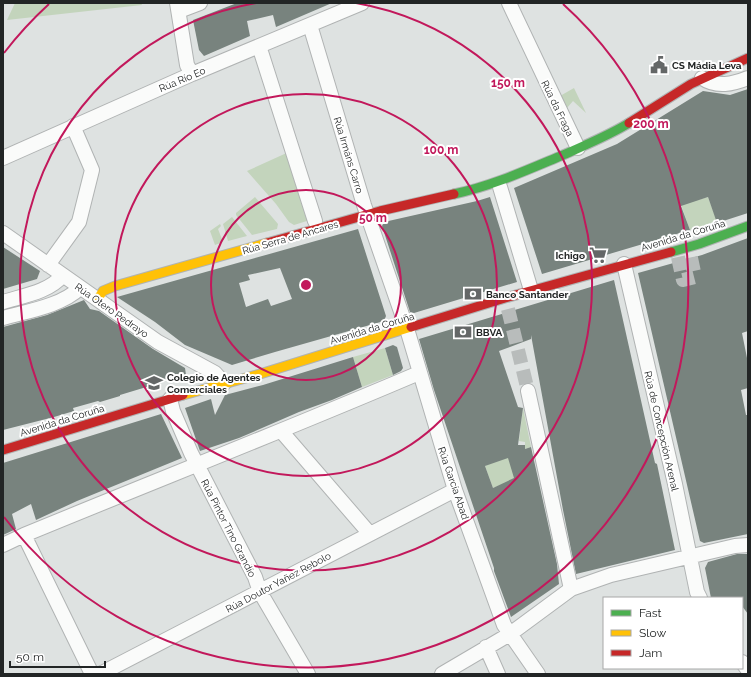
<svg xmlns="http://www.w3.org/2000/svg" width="751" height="677" font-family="Raleway,sans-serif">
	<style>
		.green { fill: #c3d4bc }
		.building { fill: #78837e; fill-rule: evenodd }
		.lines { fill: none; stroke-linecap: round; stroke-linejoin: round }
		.street-tunnel { stroke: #b8bcbb; stroke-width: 14; stroke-dasharray: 14 7; stroke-linecap: butt }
		.street-casing { stroke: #b0b3b3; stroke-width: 16 }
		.fast-casing { stroke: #b0b3b3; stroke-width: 11 }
		.slow-casing { stroke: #b0b3b3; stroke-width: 11 }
		.jam-casing { stroke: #b0b3b3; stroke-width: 11 }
		.street { stroke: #fafbfa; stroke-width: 14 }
		.fast { stroke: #4caf50; stroke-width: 9 }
		.slow { stroke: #ffc107; stroke-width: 9 }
		.jam { stroke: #c62828; stroke-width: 9 }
		.ring { fill: none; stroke: #c2185b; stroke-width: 2 }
		.labels { text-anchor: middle; stroke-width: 4; stroke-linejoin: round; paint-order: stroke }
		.poi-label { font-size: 10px; font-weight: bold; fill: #222525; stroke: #fff; text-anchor: start }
		.street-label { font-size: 10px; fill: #222525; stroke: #fff }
		.centre { fill: #c2185b; stroke: #fff; stroke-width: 2 }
		.ring-label { font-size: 12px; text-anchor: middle; font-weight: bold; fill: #c2185b; stroke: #fff; stroke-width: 4; stroke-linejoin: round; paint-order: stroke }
	</style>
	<rect width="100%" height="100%" fill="#dee2e1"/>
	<path class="green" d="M 15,3 L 141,3 L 142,5 L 7,20 Z
		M 574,88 L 586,113 L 573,101 L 567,108 L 560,96 Z
		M 291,151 L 310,220 L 294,225 L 289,222 L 276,204 L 247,171 Z
		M 255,197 L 278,224 L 277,229 L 252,235 L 236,215 L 236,213 Z
		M 708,197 L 717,221 L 690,230 L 679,199 L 698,200 Z
		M 232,217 L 247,236 L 228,241 L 223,224 Z
		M 220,224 L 221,226 L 218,229 L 223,242 L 215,245 L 210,231 Z
		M 385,348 L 393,375 L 362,387 L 353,357 Z
		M 523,408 L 531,447 L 525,449 L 525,442 L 519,441 Z
		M 507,454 L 518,479 L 493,488 L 485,466 Z"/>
	<path class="building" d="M 237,3 L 332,3 L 276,27 L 273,15 L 247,21 L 250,36 L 204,56 L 199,50 L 193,20 Z
		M 748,89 L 748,213 L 717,223 L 708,197 L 681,206 L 690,230 L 542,274 L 514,188 L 617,144 L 703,91 L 730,95 Z
		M 490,197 L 517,282 L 414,313 L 410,312 L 382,226 L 384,222 L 477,201 Z
		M 358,229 L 386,316 L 384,321 L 275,352 L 232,365 L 185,345 L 155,322 L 117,297 ZM 280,268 L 292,299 L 271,306 L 268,299 L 246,307 L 239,283 L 250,280 L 248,275 Z
		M 748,238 L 748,331 L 742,333 L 748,363 L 748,388 L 741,390 L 746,415 L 748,415 L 748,534 L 704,543 L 700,541 L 638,273 L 702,255 Z
		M 3,247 L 40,271 L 37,279 L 3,289 Z
		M 614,280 L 655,463 L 657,464 L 675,550 L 576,574 L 563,510 L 531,335 L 531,339 L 499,351 L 518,407 L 523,408 L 518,445 L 525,445 L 525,449 L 531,447 L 557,564 L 559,584 L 511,617 L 494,571 L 494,568 L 434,390 L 419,339 ZM 508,458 L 514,478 L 493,488 L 485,466 Z
		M 84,300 L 90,309 L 99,311 L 153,349 L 185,368 L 186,375 L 120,395 L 120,396 L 100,402 L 98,401 L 73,408 L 74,411 L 54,417 L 3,430 L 3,327 L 47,315 Z
		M 393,345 L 397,347 L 403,368 L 401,371 L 393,375 L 385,348 Z
		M 353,357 L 362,387 L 332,400 L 299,412 L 239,438 L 200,451 L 185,408 L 211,399 L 215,415 L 225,395 L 263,385 Z
		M 161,414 L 182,458 L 77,501 L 36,520 L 31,504 L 12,514 L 16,529 L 3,535 L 3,463 Z
		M 737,554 L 748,554 L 748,614 L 742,606 L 742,598 L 711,598 L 705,568 L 708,562 Z"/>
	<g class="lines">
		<path class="street-tunnel" d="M 678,257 L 683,280 L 695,277 L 690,253
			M 508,309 L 527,387"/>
		<g class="street-casing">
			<path id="street" d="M 177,3 L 187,65 L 192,74
				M 509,3 L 578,148
				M 179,11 L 200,3
				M 310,25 L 364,205 L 407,329 L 455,490 L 504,625 L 538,674
				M 261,52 L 315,221
				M 702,78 C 717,88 733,84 748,78
				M 3,158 L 192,74 L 362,3
				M 500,187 L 531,290
				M 3,233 L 158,342 L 215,373 L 224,383
				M 624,264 L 675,484 L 697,592 L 700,598
				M 48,265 L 79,222 L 92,170 L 73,126
				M 3,302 C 22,296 49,292 62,276
				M 3,318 C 28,311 61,306 80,288
				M 528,391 L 571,589
				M 170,399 L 173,411 L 191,453 L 255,577 L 260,592 L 308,674
				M 282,432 L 370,534
				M 24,535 L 92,674
				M 3,545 L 24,535 C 155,481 288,429 419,373
				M 486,647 L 498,674
				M 742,662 L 748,670
				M 100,674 L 455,490
				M 442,674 L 510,634 L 571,589 L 611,575 L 735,546 L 748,545"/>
		</g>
		<g class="fast-casing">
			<path id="fast" d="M 454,194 C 492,186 527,170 563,155 C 585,145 608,136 629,123
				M 671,252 L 699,244 L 748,226"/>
		</g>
		<g class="slow-casing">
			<path id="slow" d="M 97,300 L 103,291 L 115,286 L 267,243
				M 183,395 L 260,374 L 411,327"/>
		</g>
		<g class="jam-casing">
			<path id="jam" d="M 629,123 L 691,84 L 748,58
				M 267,243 L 380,211 L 454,194
				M 411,327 L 505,298 L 671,252
				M 3,450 L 183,395"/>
		</g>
		<use href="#street" class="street"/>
		<use href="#fast" class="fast"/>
		<use href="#slow" class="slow"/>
		<use href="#jam" class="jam"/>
	</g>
	<g class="ring">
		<circle cx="306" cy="285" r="95"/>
		<circle cx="306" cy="285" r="191"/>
		<path d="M356 3A286 286 0 1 1 256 3"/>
		<path d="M4 53A381 381 0 0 1 49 4M563 4A381 381 0 1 1 4 517"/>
	</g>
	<defs>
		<g id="civic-bare" transform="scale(1.38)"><path d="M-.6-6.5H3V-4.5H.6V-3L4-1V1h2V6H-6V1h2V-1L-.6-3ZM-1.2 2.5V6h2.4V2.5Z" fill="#646767" stroke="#fff" stroke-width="2.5" paint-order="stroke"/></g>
		<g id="supermarket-bare" transform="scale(1.38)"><path d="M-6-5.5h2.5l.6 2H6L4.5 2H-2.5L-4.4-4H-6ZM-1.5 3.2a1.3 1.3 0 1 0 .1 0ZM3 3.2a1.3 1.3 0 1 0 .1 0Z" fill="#646767" stroke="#fff" stroke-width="2.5" paint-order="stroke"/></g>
		<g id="bank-bare" transform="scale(1.38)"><path d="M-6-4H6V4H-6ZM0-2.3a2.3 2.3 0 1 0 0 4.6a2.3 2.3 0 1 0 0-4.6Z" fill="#646767" stroke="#fff" stroke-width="2.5" paint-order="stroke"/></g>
		<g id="university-bare" transform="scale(1.38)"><path d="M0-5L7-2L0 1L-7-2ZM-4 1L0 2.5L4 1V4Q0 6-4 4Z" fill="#646767" stroke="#fff" stroke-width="2.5" paint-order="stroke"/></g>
	</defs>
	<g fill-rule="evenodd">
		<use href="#civic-bare" x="659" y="65"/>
		<use href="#supermarket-bare" x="598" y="255"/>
		<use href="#bank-bare" x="473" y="294"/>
		<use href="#bank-bare" x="463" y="332"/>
		<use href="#university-bare" x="154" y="383"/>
	</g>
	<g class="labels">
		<g class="poi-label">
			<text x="672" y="69">CS Mádia Leva</text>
			<text x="585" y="259" text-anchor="end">Ichigo</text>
			<text x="486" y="298">Banco Santander</text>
			<text x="476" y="336">BBVA</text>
			<text x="167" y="381">Colegio de Agentes<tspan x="167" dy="12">Comerciales</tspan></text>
		</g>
		<g class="street-label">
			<text transform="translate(182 79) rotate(-23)" y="4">Rúa Río Eo</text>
			<text transform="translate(558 108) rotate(64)" y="4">Rúa da Fraga</text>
			<text transform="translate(349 155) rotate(73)" y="4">Rúa Irmáns Carro</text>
			<text transform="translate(683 235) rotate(-17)" y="4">Avenida da Coruña</text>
			<text transform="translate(290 237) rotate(-16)" y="4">Rúa Serra de Ancares</text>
			<text transform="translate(112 310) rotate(35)" y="4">Rúa Otero Pedrayo</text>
			<text transform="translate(372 328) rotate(-17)" y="4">Avenida da Coruña</text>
			<text transform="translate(62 420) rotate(-17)" y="4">Avenida da Coruña</text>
			<text transform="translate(662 431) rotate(77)" y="4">Rúa de Concepción Arenal</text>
			<text transform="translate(454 483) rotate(71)" y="4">Rúa García Abad</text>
			<text transform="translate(229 528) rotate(63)" y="4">Rúa Pintor Tino Grandío</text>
			<text transform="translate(278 582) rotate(-28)" y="4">Rúa Doutor Yañez Rebolo</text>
		</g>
	</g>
	<circle cx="306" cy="285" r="6" class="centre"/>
	<g class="ring-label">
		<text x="508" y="87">150 m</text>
		<text x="651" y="128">200 m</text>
		<text x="441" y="154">100 m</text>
		<text x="373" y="222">50 m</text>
	</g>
	<rect width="751" height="677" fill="none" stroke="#222525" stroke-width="8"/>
	<rect x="603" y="597" width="140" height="72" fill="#ffffff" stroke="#a7a8a8"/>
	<rect x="611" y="610" width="20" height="6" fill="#4caf50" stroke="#a7a8a8"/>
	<text x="639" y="617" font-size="12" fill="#222525">Fast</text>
	<rect x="611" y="630" width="20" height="6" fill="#ffc107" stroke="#a7a8a8"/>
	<text x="639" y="637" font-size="12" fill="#222525">Slow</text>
	<rect x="611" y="650" width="20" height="6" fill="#c62828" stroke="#a7a8a8"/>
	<text x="639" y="657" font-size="12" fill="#222525">Jam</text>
	<path d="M10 661v6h95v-6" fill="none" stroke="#222525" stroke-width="2"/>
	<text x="16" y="661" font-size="12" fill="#222525" stroke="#ffffff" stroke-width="3" paint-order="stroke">50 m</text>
</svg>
